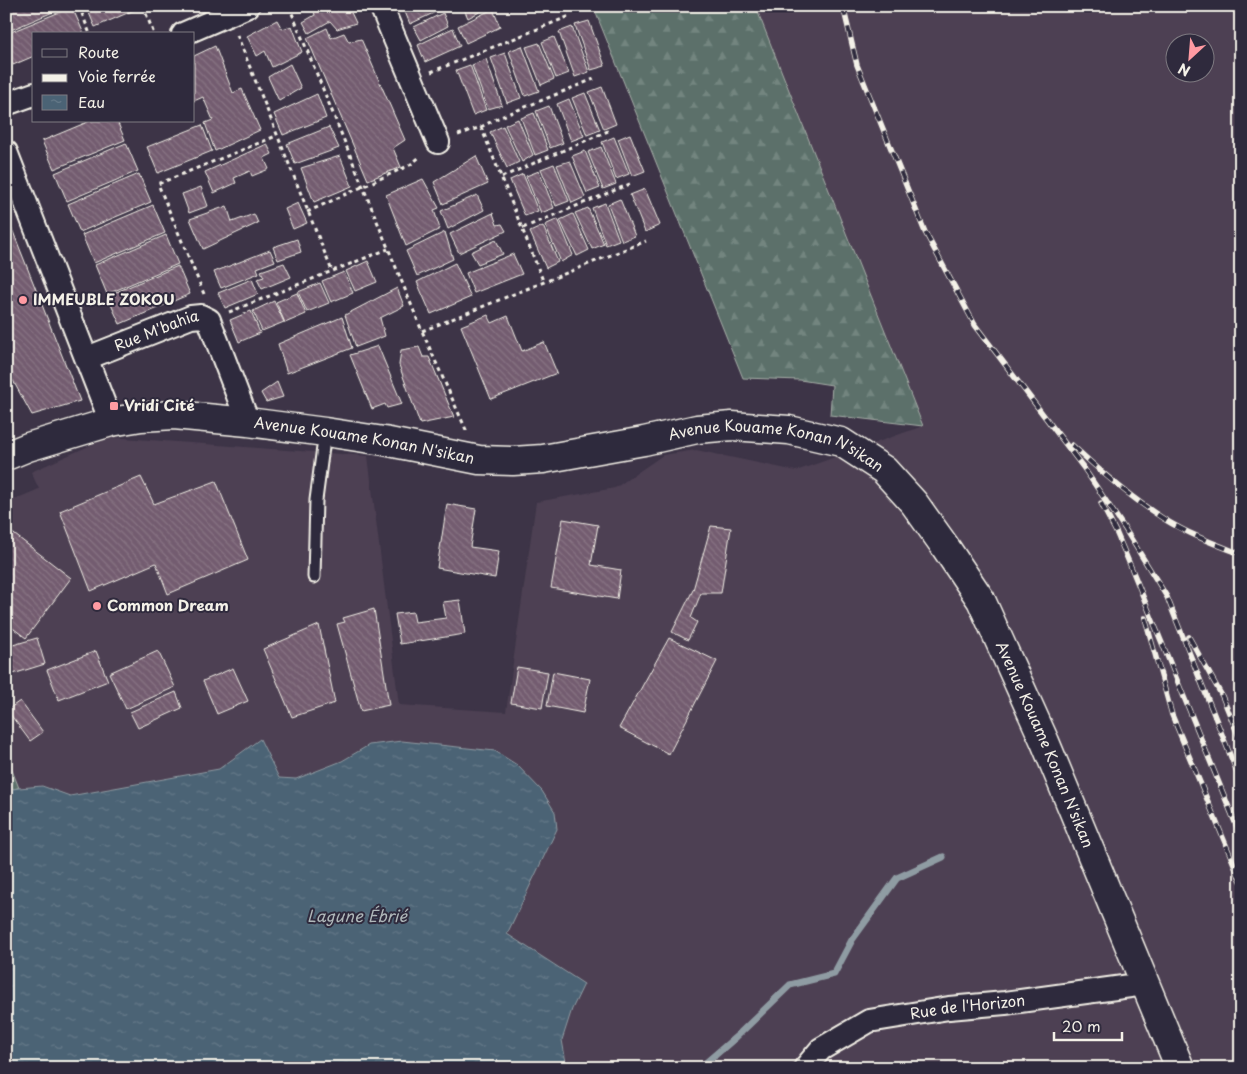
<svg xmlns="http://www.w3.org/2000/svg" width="1247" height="1074" font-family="'Playpen Sans',sans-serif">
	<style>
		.built { fill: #4d4053; fill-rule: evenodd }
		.forest { fill: url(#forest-firs); stroke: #a8b0a9 }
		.park { fill: url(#park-dots); stroke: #a8b0a9 }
		.water { fill: url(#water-ripples); stroke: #8f9ca3 }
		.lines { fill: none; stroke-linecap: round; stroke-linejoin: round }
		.stream { stroke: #8f9ca3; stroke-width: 7 }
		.building { fill: url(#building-back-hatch); stroke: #f4f1e8 }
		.service-casing { stroke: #f4f1e8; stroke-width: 15 }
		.minor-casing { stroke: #f4f1e8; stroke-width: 26 }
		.tertiary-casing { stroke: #f4f1e8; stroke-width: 31 }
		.path { stroke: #f4f1e8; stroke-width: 3; stroke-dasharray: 4 4; stroke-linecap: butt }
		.service { stroke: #2f2a3d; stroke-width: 11 }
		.minor { stroke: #2f2a3d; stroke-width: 22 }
		.tertiary { stroke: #2f2a3d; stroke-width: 28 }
		.rail-casing { stroke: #f4f1e8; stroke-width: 5.5 }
		.rail { stroke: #2f2a3d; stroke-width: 4; stroke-dasharray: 11; stroke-linecap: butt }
		.poi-dot { fill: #ff9aa2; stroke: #2f2a3d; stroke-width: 2 }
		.labels { text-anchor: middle; stroke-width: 4; stroke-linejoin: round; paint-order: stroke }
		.poi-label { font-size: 15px; font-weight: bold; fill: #f4f1e8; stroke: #2f2a3d; text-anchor: start }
		.street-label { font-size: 15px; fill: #f4f1e8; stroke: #2f2a3d }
		.water-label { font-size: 16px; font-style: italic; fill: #b0b8ba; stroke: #2f2a3d }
	</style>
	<defs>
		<pattern id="forest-firs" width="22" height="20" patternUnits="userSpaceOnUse" patternTransform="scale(1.25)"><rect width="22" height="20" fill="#5b706a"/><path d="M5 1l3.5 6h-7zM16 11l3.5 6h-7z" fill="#73857f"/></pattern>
		<pattern id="park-dots" width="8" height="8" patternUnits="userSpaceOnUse" patternTransform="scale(1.25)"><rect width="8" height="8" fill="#5b706a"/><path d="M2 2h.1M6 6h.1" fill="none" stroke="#73857f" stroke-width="1.8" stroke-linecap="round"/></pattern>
		<pattern id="water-ripples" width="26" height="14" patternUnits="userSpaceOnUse" patternTransform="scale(1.25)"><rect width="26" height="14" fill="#4b6375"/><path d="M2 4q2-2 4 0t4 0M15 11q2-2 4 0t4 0" fill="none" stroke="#667a89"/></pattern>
		<pattern id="building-back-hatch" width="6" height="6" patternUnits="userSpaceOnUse" patternTransform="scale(1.25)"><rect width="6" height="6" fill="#735c6f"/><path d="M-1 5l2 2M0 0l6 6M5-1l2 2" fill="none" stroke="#887484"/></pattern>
	</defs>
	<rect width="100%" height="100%" fill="#3d3447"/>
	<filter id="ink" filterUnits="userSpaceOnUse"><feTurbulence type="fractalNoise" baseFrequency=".02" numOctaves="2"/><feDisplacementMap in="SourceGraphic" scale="10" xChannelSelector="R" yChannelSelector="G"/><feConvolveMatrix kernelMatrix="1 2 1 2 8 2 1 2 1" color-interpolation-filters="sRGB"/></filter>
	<g filter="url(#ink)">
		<path class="built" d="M 758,6 L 1241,6 L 1241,1068 L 567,1068 L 562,1040 L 572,1009 L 583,984 L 507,934 L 523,898 L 402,741 L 369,745 L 342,761 L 296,779 L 279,778 L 260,739 L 219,769 L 70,796 L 42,786 L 19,788 L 6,755 L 6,503 L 39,489 L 31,472 L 109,437 L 368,456 L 399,705 L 506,712 L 536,502 L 615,488 L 663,455 L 696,450 L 796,471 L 923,426 L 757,10 ZM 1174,42 L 1204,42 L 1204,72 L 1174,72 Z"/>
		<path class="forest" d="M 593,6 L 758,6 L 757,10 L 923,426 L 830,415 L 832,385 L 800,380 L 743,378 Z"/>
		<path class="park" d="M 6,755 L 19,788 L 6,790 Z"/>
		<path class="water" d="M 260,739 L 279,778 L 296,779 L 342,761 L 369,745 L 402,741 L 495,751 L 517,765 L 542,791 L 555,812 L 557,829 L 507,934 L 584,984 L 572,1009 L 562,1040 L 567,1068 L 6,1068 L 6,790 L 19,788 L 42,786 L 70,796 L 219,769 Z"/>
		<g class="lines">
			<path class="stream" d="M 700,1068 L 736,1037 L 790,985 L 834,974 L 852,940 L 897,878 L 943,857"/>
		</g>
		<path class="building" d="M 6,6 L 67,6 L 6,32 Z
			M 86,6 L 138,6 L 139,8 L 95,27 Z
			M 315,6 L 348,6 L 356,23 L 337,29 L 330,21 L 309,33 L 303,22 L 315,15 L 313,8 Z
			M 404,6 L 443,6 L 444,8 L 410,24 L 403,7 Z
			M 466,6 L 491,6 L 468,18 L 463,7 Z
			M 72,7 L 84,34 L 34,34 L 34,56 L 13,65 L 6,49 L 6,34 Z
			M 493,9 L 500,27 L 466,43 L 458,26 Z
			M 443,13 L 448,26 L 421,40 L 414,27 Z
			M 277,20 L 282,29 L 292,26 L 302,52 L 272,67 L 265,51 L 257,56 L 247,36 Z
			M 589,21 L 605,66 L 591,70 L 575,25 Z
			M 572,27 L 589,72 L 575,77 L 559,32 Z
			M 327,28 L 331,38 L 344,33 L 349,42 L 361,39 L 405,140 L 393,148 L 401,167 L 368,180 L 307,38 Z
			M 453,28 L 460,46 L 425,62 L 418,45 Z
			M 554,37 L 569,73 L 556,78 L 542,42 Z
			M 539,43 L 554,79 L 541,85 L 526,47 Z
			M 215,46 L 233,93 L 242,89 L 260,130 L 215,151 L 205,123 L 213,120 L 203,97 L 194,101 L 194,56 Z
			M 522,46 L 539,91 L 525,96 L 509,51 Z
			M 505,53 L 521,98 L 507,103 L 491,58 Z
			M 486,59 L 502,105 L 488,109 L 472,65 Z
			M 290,64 L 301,88 L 279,101 L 268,77 Z
			M 470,65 L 486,110 L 473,115 L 456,70 Z
			M 602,87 L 616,124 L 604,129 L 589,92 Z
			M 585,93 L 600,130 L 587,135 L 572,98 Z
			M 317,94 L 326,118 L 283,135 L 274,114 Z
			M 569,99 L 584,136 L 571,141 L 557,104 Z
			M 549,106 L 563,143 L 550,148 L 536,111 Z
			M 534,113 L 548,150 L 535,155 L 521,118 Z
			M 518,119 L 533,155 L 522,162 L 505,125 Z
			M 90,121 L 117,121 L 125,140 L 54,169 L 42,141 Z
			M 202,125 L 212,151 L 158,173 L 147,147 Z
			M 503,126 L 519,162 L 507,168 L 490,132 Z
			M 329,127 L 339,148 L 295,164 L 287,144 Z
			M 630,134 L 645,171 L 632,176 L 618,139 Z
			M 614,137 L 629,174 L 616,179 L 602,142 Z
			M 126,143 L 138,171 L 67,201 L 55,173 Z
			M 267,144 L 272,154 L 264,158 L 269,169 L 252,176 L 250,171 L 234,178 L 236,183 L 214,193 L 205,172 Z
			M 601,147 L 616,184 L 603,189 L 588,152 Z
			M 585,151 L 600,188 L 587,193 L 572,156 Z
			M 340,156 L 352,186 L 314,202 L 301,168 Z
			M 476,156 L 488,184 L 443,204 L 434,182 Z
			M 570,161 L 585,197 L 572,203 L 557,165 Z
			M 554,164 L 569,201 L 556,206 L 541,169 Z
			M 539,171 L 554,208 L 541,213 L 526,176 Z
			M 139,174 L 151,202 L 80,232 L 68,204 Z
			M 523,174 L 538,211 L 525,216 L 510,180 Z
			M 423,179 L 439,208 L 434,210 L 440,229 L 406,246 L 386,195 Z
			M 201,187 L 208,206 L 189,213 L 182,194 Z
			M 645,189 L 660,225 L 645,232 L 630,195 Z
			M 477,195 L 484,210 L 448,229 L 441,211 Z
			M 620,199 L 635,236 L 622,241 L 608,204 Z
			M 298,203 L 307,223 L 293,229 L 285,209 Z
			M 605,203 L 619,240 L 606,245 L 592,208 Z
			M 153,205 L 165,233 L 94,263 L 82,235 Z
			M 227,206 L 232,222 L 254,214 L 258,223 L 203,249 L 190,219 Z
			M 588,208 L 604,244 L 592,249 L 575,213 Z
			M 493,213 L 497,225 L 502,224 L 506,231 L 459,253 L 450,234 Z
			M 573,214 L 589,250 L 577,256 L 560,220 Z
			M 558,219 L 573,255 L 561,262 L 545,225 Z
			M 543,226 L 558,262 L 546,268 L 530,232 Z
			M 12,229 L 80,401 L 32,415 L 6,368 L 6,231 Z
			M 445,232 L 453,259 L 417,276 L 406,251 Z
			M 166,235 L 178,264 L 107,294 L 95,265 Z
			M 297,239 L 301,252 L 278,260 L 273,247 Z
			M 496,240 L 503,254 L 478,264 L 471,252 Z
			M 270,250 L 275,261 L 257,268 L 259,273 L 221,288 L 214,272 Z
			M 513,254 L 522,274 L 474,293 L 466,273 Z
			M 368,261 L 377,282 L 355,291 L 346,271 Z
			M 284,263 L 291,277 L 262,289 L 257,279 L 264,277 L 261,271 Z
			M 455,263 L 471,297 L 431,314 L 417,282 Z
			M 178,266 L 190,294 L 120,324 L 107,296 Z
			M 344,272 L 353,293 L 331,302 L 322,281 Z
			M 252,279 L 258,294 L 225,308 L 218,293 Z
			M 320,283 L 329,303 L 307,312 L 298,292 Z
			M 397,288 L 404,306 L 380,318 L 385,336 L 356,347 L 345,315 Z
			M 297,293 L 306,314 L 285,323 L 276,302 Z
			M 274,301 L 284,322 L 262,331 L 253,311 Z
			M 251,311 L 260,333 L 239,342 L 230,320 Z
			M 488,315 L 492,323 L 508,316 L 522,351 L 544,342 L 557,373 L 491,399 L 461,326 Z
			M 342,317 L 352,348 L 287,373 L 278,344 Z
			M 378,346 L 402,404 L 387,408 L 385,404 L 372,409 L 350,355 Z
			M 419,347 L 423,357 L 429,357 L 454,417 L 420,424 L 399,365 L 401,350 Z
			M 277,382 L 283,397 L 266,402 L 261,393 Z
			M 141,477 L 154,504 L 216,481 L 248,560 L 168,594 L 156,563 L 91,591 L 60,511 Z
			M 447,504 L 476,509 L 470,547 L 499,551 L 495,578 L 437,568 Z
			M 563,519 L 598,525 L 591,565 L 621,570 L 617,599 L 551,588 Z
			M 711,526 L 731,528 L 721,593 L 701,593 L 691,618 L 697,622 L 688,640 L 672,632 L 693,590 Z
			M 6,528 L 71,578 L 26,638 L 6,623 Z
			M 460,600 L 465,634 L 400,644 L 395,614 L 413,612 L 415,622 L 446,618 L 443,602 Z
			M 374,609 L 389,705 L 361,711 L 337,624 L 345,622 L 343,618 Z
			M 319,625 L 335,703 L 292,717 L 263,649 Z
			M 37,638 L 45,664 L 13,674 L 6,653 L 6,647 Z
			M 669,638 L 717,661 L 669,754 L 619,728 Z
			M 96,651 L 108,681 L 59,700 L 47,670 Z
			M 158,651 L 175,687 L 126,709 L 109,673 Z
			M 517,667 L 548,672 L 542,708 L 511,703 Z
			M 233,668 L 248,701 L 217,714 L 203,681 Z
			M 553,672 L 590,679 L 583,713 L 547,706 Z
			M 176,692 L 182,708 L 138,728 L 130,712 Z
			M 20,701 L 43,732 L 30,741 L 7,710 Z"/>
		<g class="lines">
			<g class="service-casing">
				<path id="service" d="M 314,577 L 316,500 L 325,432"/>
			</g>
			<g class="minor-casing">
				<g id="minor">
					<path d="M 381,6 L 438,142"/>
					<path d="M 183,34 L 248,6"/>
					<path d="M 6,104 L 34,94"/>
					<path d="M 6,152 L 111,422"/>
					<path id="s1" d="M 87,358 L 191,317 L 201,316 L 209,320 L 248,422"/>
					<path id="s2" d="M 805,1068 L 821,1049 L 869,1021 L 949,1008 L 1005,1003 L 1145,984"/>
				</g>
			</g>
			<g class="tertiary-casing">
				<g id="tertiary">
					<path id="s3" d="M 6,456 L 28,447 L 111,422 L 141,417 L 174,415 L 248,422 L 325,432 L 384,441 L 479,460 L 513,461 L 543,459 L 644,441 L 697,429 L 732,426 L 789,430 L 841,442 L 884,470 L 914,503 L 944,545 L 981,600 L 1045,742 L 1180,1068"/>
				</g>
			</g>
			<path class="path" d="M 79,6 L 90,34
				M 143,6 L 154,34
				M 289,6 L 422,331 L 467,432
				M 237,35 L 332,271
				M 6,68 L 11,79
				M 431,72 L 570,16
				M 481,127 L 544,283
				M 458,135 L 481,127 L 498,118 L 594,79
				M 502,177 L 608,131
				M 307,212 L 410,165 L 421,156
				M 523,228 L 630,184
				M 204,294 L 158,184 L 276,136
				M 229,312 L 388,249
				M 422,331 L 646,241"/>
			<use href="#service" class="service"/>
			<use href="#minor" class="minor"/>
			<use href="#tertiary" class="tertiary"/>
			<g class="rail-casing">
				<path id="rail" d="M 843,6 L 857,65 L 925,232 L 975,325 L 1083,467 L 1125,529 L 1167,597 L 1241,782
					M 1072,445 C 1101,472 1131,498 1164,519 C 1188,534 1215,544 1241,554
					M 1101,503 L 1117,534 L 1131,567 L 1241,837
					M 1145,618 L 1172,715 L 1241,881
					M 1189,637 L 1222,696 L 1241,742"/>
			</g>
			<use href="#rail" class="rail"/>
		</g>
	</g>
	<g class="poi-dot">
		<circle cx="23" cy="300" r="5"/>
		<rect x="109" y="401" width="10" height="10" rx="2.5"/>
		<circle cx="97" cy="606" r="5"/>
	</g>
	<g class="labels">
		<g class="poi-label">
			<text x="33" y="305">IMMEUBLE ZOKOU</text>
			<text x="124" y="411">Vridi Cité</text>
			<text x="107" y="611">Common Dream</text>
		</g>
		<g class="street-label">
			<text dy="5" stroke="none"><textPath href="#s1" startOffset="75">Rue M'bahia</textPath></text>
			<text dy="5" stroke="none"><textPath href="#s3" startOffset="366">Avenue Kouame Konan N'sikan</textPath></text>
			<text dy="5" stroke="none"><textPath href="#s3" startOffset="786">Avenue Kouame Konan N'sikan</textPath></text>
			<text dy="5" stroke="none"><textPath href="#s3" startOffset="1221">Avenue Kouame Konan N'sikan</textPath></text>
			<text dy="5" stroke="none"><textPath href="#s2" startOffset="180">Rue de l'Horizon</textPath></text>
		</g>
		<g class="water-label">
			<text x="357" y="922">Lagune Ébrié</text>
		</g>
	</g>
	<rect width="1247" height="1074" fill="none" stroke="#2f2a3d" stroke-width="25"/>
	<rect x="12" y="12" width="1222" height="1049" fill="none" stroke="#f4f1e8" stroke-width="2" filter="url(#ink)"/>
	<rect x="32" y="32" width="162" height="90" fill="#2f2a3d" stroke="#7e7a81"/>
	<rect x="42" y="49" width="25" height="8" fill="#2f2a3d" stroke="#7e7a81"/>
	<text x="78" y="58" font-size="15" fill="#f4f1e8">Route</text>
	<rect x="42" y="74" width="25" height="8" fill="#f4f1e8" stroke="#7e7a81"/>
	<text x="78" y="82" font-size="15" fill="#f4f1e8">Voie ferrée</text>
	<rect x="42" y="95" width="25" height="15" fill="url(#water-ripples)" stroke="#7e7a81"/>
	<text x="78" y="108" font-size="15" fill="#f4f1e8">Eau</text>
	<g transform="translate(1190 58) rotate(206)"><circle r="24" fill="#2f2a3d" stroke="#7e7a81"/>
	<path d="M0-4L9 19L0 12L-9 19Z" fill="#ff9aa2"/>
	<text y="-8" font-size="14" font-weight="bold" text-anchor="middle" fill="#f4f1e8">N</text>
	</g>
	<path d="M1054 1032v8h68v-8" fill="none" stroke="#f4f1e8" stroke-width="2.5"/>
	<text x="1062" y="1032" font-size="15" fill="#f4f1e8" stroke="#2f2a3d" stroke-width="4" paint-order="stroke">20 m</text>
</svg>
